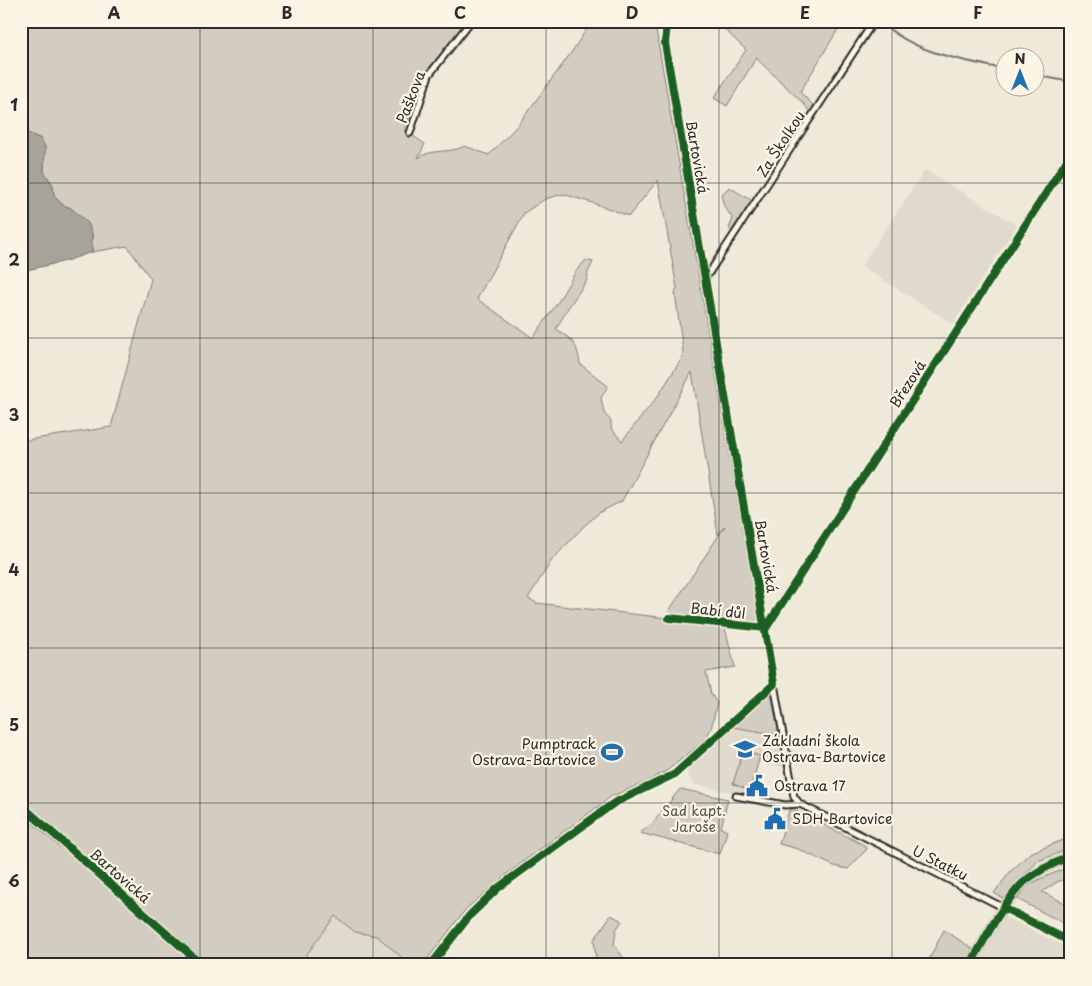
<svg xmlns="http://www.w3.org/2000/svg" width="1092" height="986" font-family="'Playpen Sans',sans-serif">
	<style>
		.built { fill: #e0dacc }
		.green { fill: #d2cdc0; stroke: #7e7c76; fill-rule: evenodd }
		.water { fill: #a6a399; stroke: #75736d }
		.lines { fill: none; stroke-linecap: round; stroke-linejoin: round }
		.stream { stroke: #75736d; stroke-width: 2 }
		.street-casing { stroke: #2b2b2b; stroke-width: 9 }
		.secondary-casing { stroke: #2b2b2b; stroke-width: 11 }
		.street { stroke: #fcf5e5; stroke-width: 5 }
		.secondary { stroke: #fcf5e5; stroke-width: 7 }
		.cycleway-casing { stroke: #fcf5e5; stroke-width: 11 }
		.cycleway { stroke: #1b5e20; stroke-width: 8 }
		.grid { fill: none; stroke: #2b2b2b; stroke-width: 1; stroke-opacity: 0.55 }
		.labels { text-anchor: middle; stroke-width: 4.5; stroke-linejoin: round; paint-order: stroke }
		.street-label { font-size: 14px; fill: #2b2b2b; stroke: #fcf5e5 }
		.poi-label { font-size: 14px; fill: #2b2b2b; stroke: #fcf5e5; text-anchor: start }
		.park-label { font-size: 14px; fill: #555450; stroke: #fcf5e5 }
		.neatline { fill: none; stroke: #2b2b2b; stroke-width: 2 }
		.grid-label { font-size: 16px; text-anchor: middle; font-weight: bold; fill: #2b2b2b }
	</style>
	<rect width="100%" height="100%" fill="#efe9da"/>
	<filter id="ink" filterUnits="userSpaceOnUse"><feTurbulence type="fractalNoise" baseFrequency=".02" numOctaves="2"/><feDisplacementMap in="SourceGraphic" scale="10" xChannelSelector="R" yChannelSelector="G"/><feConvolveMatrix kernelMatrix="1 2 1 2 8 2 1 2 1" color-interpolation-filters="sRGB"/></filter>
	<g filter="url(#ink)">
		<path class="built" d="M 925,170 L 1017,225 L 953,324 L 861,266 Z
			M 733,727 L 779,735 L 785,768 L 759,762 L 748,796 L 693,784 L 686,770 Z
			M 1001,915 L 1071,949 L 1071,965 L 976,964 Z
			M 335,916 L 355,932 L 377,936 L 405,960 L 402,965 L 299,965 Z"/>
		<path class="green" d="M 21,21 L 467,21 L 427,73 L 405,126 L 405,133 L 413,136 L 425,144 L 418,158 C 432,148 450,154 465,146 L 489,155 L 517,126 L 571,53 L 592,21 L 661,21 L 656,30 L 759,625 L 724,621 L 718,613 L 711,613 L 705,619 L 667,614 L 725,526 L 718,535 L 692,372 L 622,501 L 600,512 L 583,527 L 552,560 L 528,598 L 536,603 L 667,618 L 668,622 L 725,628 L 735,667 L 706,672 L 711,694 L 717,703 L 711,729 L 703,742 L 668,770 L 646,782 L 612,796 L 508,873 L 466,909 L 423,965 L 402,965 L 405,960 L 377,936 L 355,932 L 335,916 L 299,965 L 210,965 L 176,935 L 172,942 L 200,965 L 21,965 L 21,813 L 61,848 L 65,840 L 21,803 L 21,441 L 111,427 L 151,279 L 127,246 L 92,252 L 92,233 L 71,208 L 63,205 L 54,196 L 53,185 L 44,172 L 45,147 L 41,139 L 21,130 ZM 658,180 L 677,288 L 675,292 L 683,351 L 682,358 L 658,396 L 622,441 L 611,428 L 611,421 L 604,413 L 601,398 L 608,386 L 580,364 C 577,343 573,340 556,329 L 568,308 L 587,280 L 588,272 L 593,262 L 586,260 L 576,271 L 558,302 L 533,338 L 477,299 L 524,213 L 545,199 L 563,194 L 596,204 L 629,216 Z
			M 716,21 L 843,21 L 800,92 L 815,107 L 811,113 L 803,103 L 756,58 L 727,106 L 714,98 L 746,50 Z
			M 729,187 L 754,202 L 733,233 L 729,228 L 733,219 L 724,206 L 721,195 Z
			M 767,696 L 771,696 L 773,700 L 779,735 L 733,727 Z
			M 743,751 L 760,756 L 750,790 L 733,784 Z
			M 680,789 L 728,799 L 721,828 L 727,831 L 720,854 L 640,833 L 652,824 Z
			M 789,810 L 794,810 L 864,845 L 867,849 L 848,869 L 834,866 L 798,849 L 779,844 Z
			M 1071,837 L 1071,848 L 1038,861 L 1013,887 L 1004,899 L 994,893 L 1010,872 L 1030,853 Z
			M 1071,866 L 1071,877 L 1057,882 L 1042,892 L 1071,906 L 1071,927 L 1017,899 L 1027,886 L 1040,879 Z
			M 611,915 L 622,921 L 616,930 L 614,945 L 629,965 L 589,965 L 596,959 L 594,940 Z
			M 944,930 L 973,949 L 963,965 L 926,965 Z"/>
		<path class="water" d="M 21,130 L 41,139 L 45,147 L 44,172 L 53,185 L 54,196 L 63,205 L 71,208 L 88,223 L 92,233 L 92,252 L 66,261 L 27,270 L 22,269 Z"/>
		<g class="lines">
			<path class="stream" d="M 880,21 C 913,53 961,60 1004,69
				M 1034,75 L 1071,82"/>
			<g class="street-casing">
				<path id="street" d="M 410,133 L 429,75 L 471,21
					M 705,279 L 874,21
					M 669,618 L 766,628 L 1071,154
					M 774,684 L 793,791 L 794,797 L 800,804 L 1071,942
					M 736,796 L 785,805 L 800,804
					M 21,805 L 202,965
					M 431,965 L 470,915 L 498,888 L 614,803 L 675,774 L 774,684 L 665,43 L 667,25 L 669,21"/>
			</g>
			<g class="secondary-casing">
				<path id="secondary" d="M 970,965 C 984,941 1004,901 1023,883 C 1036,870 1055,864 1071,855"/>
			</g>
			<use href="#street" class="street"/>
			<use href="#secondary" class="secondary"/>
			<g class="cycleway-casing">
				<path id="cycleway" d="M 669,618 L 766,628 L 1071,154
					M 21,805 L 202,965
					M 1004,908 L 1071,942
					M 431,965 L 470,915 L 498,888 L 614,803 L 675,774 L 774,684 L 665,43 L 667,25 L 669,21
					M 970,965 C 984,941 1004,901 1023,883 C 1036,870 1055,864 1071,855"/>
			</g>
			<use href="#cycleway" class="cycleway"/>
		</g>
	</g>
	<path class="grid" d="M 200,21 L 200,965M 373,21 L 373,965M 546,21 L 546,965M 719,21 L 719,965M 892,21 L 892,965M 21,183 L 1071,183M 21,338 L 1071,338M 21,493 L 1071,493M 21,648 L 1071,648M 21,803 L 1071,803"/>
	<defs>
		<g id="school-bare" transform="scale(1.725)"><path d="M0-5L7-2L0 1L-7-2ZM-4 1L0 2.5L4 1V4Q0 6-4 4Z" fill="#1f6fb2" stroke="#fcf5e5" stroke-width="2.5" paint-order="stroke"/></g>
		<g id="stadium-bare" transform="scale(1.725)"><path d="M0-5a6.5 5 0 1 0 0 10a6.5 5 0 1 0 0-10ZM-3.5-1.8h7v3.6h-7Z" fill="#1f6fb2" stroke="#fcf5e5" stroke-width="2.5" paint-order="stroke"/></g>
		<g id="civic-bare" transform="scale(1.725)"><path d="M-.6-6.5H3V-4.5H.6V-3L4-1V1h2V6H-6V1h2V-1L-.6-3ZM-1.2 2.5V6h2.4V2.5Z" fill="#1f6fb2" stroke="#fcf5e5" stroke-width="2.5" paint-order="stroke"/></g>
	</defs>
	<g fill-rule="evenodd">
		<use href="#school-bare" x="745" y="749"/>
		<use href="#stadium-bare" x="612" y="752"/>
		<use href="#civic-bare" x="757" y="786"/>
		<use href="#civic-bare" x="775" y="819"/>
	</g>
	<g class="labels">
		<g class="street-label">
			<text transform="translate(411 97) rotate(-69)" y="5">Paškova</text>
			<text transform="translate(781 144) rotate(-57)" y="5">Za Školkou</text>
			<text transform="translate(697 157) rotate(80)" y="5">Bartovická</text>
			<text transform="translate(908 384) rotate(-57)" y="5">Březová</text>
			<text transform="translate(766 556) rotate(80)" y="5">Bartovická</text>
			<text transform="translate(718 611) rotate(6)" y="5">Babí důl</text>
			<text transform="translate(940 863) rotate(27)" y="5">U Statku</text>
			<text transform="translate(120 876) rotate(41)" y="5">Bartovická</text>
		</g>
		<g class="poi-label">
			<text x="762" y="746">Základní škola<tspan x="762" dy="16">Ostrava-Bartovice</tspan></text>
			<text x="596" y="749" text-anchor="end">Pumptrack<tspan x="596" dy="16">Ostrava-Bartovice</tspan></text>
			<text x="774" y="791">Ostrava 17</text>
			<text x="792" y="824">SDH Bartovice</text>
		</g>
		<g class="park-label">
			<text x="694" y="816">Sad kapt.<tspan x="694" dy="16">Jaroše</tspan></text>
		</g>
	</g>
	<rect width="1092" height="986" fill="none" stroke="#fcf5e5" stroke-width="55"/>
	<g transform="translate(1020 72)"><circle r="24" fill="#fcf5e5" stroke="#a8a49b"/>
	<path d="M0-4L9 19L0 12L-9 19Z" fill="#1f6fb2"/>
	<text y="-8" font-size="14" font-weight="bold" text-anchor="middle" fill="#2b2b2b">N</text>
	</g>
	<rect x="28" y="28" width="1036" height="930" class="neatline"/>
	<g class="grid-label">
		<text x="114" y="19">A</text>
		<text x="287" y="19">B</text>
		<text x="460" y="19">C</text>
		<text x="632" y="19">D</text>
		<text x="805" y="19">E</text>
		<text x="978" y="19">F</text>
		<text x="14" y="111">1</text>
		<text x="14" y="266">2</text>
		<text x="14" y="421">3</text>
		<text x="14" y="576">4</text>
		<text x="14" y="731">5</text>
		<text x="14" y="887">6</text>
	</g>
</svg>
